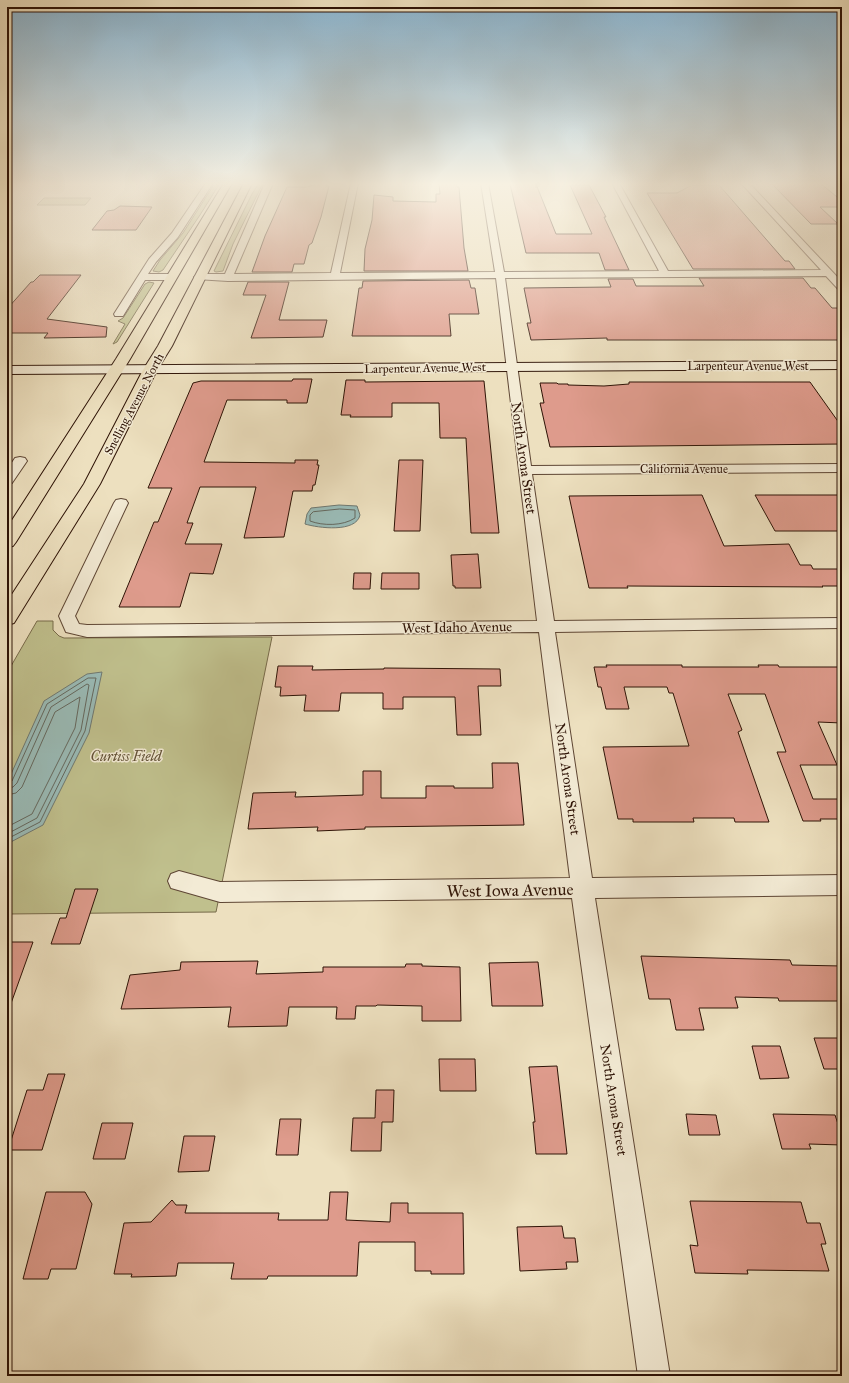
<svg xmlns="http://www.w3.org/2000/svg" width="849" height="1383" font-family="'IM FELL Great Primer',serif">
	<style>
		.green { fill: #c0c08d; stroke: #776a4a }
		.water { fill: #9abcb8; stroke: #6f7871 }
		.lines { fill: none; stroke-linecap: round; stroke-linejoin: round }
		.shore { stroke: #64685f; stroke-width: 1 }
		.building { fill: #de9b8c; stroke: #2e1306 }
		.minor-casing { stroke: #5e4634; stroke-width: 2 }
		.secondary-casing { stroke: #2e1306; stroke-width: 2 }
		.primary-casing { stroke: #2e1306; stroke-width: 2 }
		.minor { fill: #f3ebd5; fill-rule: evenodd }
		.secondary { fill: #f3ebd5; fill-rule: evenodd }
		.primary { fill: #ede0bf; fill-rule: evenodd }
		.labels { text-anchor: middle; stroke-width: 3; stroke-linejoin: round; paint-order: stroke }
		.far-street-label { font-size: 12px; fill: #2e1306; stroke: #f3ebd5 }
		.street-label { font-size: 14px; fill: #2e1306; stroke: #f3ebd5 }
		.park-label { font-size: 14px; font-style: italic; fill: #615035; stroke: #f3ebd5 }
		.near-street-label { font-size: 17px; fill: #2e1306; stroke: #f3ebd5 }
	</style>
	<rect width="100%" height="100%" fill="#ede0bf"/>
	<filter id="stains"><feTurbulence type="fractalNoise" baseFrequency=".005" numOctaves="4"/><feColorMatrix values="0 0 0 0 .2 0 0 0 0 .09 0 0 0 0 .02 0 0 0 .5 -.17"/></filter>
	<radialGradient id="worn" r=".72"><stop offset=".6" stop-color="#630" stop-opacity="0"/><stop offset="1" stop-color="#630" stop-opacity=".3"/></radialGradient>
	<path class="green" d="M 215,183 L 220,183 L 200,215 L 163,270 L 159,272 L 153,271 L 160,260 L 183,233 Z
		M 259,183 L 263,183 L 233,244 L 223,271 L 216,272 L 214,271 L 252,194 Z
		M 44,198 L 91,198 L 85,205 L 37,205 Z
		M 149,282 L 154,283 L 117,342 L 113,344 L 125,324 L 118,321 L 123,318 L 145,284 Z
		M 37,621 L 53,621 L 53,630 L 59,636 L 64,638 L 272,637 L 216,912 L 7,914 L 7,673 Z"/>
	<path class="water" d="M 339,505 L 357,506 L 360,515 C 356,533 318,528 305,524 L 307,514 L 311,508 Z
		M 102,672 L 89,733 L 43,825 L 7,844 L 7,783 L 44,701 L 87,674 Z"/>
	<g class="lines">
		<path class="shore" d="M 340,509 L 355,510 L 355,518 C 343,526 323,526 310,521 L 310,515 L 313,512 Z
			M 7,784 L 12,781 L 47,704 L 88,678 L 96,678 L 85,731 L 40,822 L 7,839
			M 7,789 L 13,787 L 17,783 L 51,707 L 87,684 L 89,685 L 81,730 L 37,818 L 7,834
			M 7,795 L 16,793 L 22,787 L 55,712 L 80,697 L 75,728 L 32,814 L 7,827"/>
	</g>
	<path class="building" d="M 319,183 L 327,183 L 326,186 L 329,186 L 321,217 L 312,243 L 309,245 L 304,264 L 294,264 L 292,272 L 252,272 L 265,236 L 287,187 L 307,187 Z
		M 439,183 L 456,183 L 457,187 L 459,187 L 464,248 L 468,271 L 364,271 L 365,249 L 372,220 L 374,195 L 393,197 L 393,201 L 436,202 L 436,194 L 440,194 Z
		M 771,183 L 820,183 L 842,201 L 842,207 L 820,207 L 838,224 L 811,224 Z
		M 510,184 L 536,184 L 556,234 L 592,234 L 570,185 L 589,185 L 606,217 L 604,217 L 629,270 L 605,270 L 599,253 L 526,253 Z
		M 692,185 L 719,185 L 785,261 L 789,261 L 795,269 L 693,269 L 647,193 L 677,193 Z
		M 120,206 L 152,207 L 136,230 L 92,230 L 107,211 L 114,210 Z
		M 40,275 L 81,275 L 47,319 L 107,327 L 106,337 L 44,338 L 48,333 L 7,333 L 7,309 L 31,282 L 33,282 Z
		M 699,278 L 803,278 L 811,288 L 815,288 L 832,308 L 842,308 L 842,340 L 607,340 L 607,338 L 531,340 L 527,323 L 531,323 L 524,288 L 611,287 L 608,279 L 633,279 L 636,286 L 704,286 Z
		M 469,280 L 471,288 L 475,288 L 479,314 L 449,314 L 451,336 L 352,336 L 359,288 L 362,288 L 363,281 Z
		M 248,282 L 289,282 L 279,320 L 327,320 L 323,337 L 251,338 L 266,295 L 243,295 Z
		M 293,379 L 312,379 L 307,403 L 287,403 L 287,400 L 227,400 L 204,462 L 295,463 L 295,460 L 318,460 L 317,465 L 319,465 L 315,485 L 313,485 L 312,491 L 293,491 L 284,537 L 244,538 L 256,487 L 200,487 L 187,523 L 193,523 L 185,544 L 222,544 L 213,574 L 190,573 L 180,607 L 119,607 L 154,522 L 158,522 L 172,488 L 148,488 L 193,383 L 201,381 L 292,381 Z
		M 346,380 L 365,380 L 365,382 L 484,381 L 499,533 L 471,533 L 466,438 L 440,438 L 439,403 L 392,403 L 392,417 L 350,417 L 351,415 L 341,415 Z
		M 629,382 L 810,382 L 842,427 L 842,444 L 550,447 L 540,403 L 544,403 L 540,383 L 557,383 L 558,384 L 568,384 L 568,385 L 604,386 L 629,384 Z
		M 399,460 L 423,460 L 420,531 L 394,531 Z
		M 702,495 L 724,546 L 789,544 L 800,565 L 811,565 L 813,569 L 842,569 L 842,586 L 822,586 L 823,587 L 627,586 L 628,588 L 589,588 L 569,496 Z
		M 755,495 L 842,495 L 842,531 L 775,531 Z
		M 478,554 L 481,588 L 455,588 L 455,586 L 453,586 L 451,555 Z
		M 354,573 L 371,573 L 370,589 L 353,589 Z
		M 382,573 L 419,573 L 419,589 L 381,589 Z
		M 606,665 L 682,665 L 682,667 L 759,667 L 758,665 L 778,665 L 779,667 L 839,667 L 842,674 L 842,723 L 818,722 L 837,765 L 800,765 L 813,799 L 842,799 L 842,819 L 820,819 L 821,821 L 803,821 L 777,752 L 786,752 L 765,694 L 728,694 L 742,730 L 738,732 L 769,822 L 735,822 L 734,818 L 693,818 L 694,822 L 633,822 L 633,819 L 618,819 L 603,747 L 689,746 L 673,693 L 669,693 L 667,687 L 624,687 L 629,709 L 606,709 L 601,687 L 598,687 L 594,667 L 607,667 Z
		M 278,666 L 313,666 L 312,670 L 384,669 L 384,668 L 500,669 L 501,686 L 478,686 L 481,735 L 457,735 L 455,697 L 403,697 L 403,709 L 383,709 L 383,693 L 341,693 L 339,711 L 304,711 L 306,695 L 280,696 L 281,687 L 275,687 Z
		M 492,763 L 518,763 L 524,825 L 365,827 L 365,829 L 317,831 L 318,827 L 248,829 L 253,793 L 296,792 L 295,797 L 363,795 L 363,771 L 381,771 L 381,798 L 426,798 L 426,786 L 454,786 L 454,788 L 493,788 Z
		M 75,889 L 98,889 L 80,944 L 51,944 L 60,918 L 66,918 Z
		M 7,942 L 33,942 L 9,1009 L 7,1009 Z
		M 641,956 L 790,960 L 792,965 L 842,966 L 842,1001 L 779,1001 L 778,998 L 735,997 L 738,1008 L 699,1008 L 704,1030 L 676,1030 L 670,999 L 649,999 Z
		M 258,961 L 256,974 L 323,972 L 323,967 L 405,967 L 406,964 L 422,964 L 422,966 L 460,967 L 461,1021 L 422,1021 L 422,1006 L 377,1005 L 376,1006 L 356,1006 L 355,1019 L 336,1019 L 337,1007 L 289,1007 L 287,1026 L 228,1027 L 231,1007 L 121,1009 L 130,975 L 180,970 L 181,962 Z
		M 538,962 L 543,1006 L 492,1006 L 489,963 Z
		M 814,1038 L 842,1038 L 842,1069 L 824,1069 Z
		M 752,1046 L 780,1046 L 789,1078 L 760,1079 Z
		M 439,1059 L 475,1059 L 476,1091 L 440,1091 Z
		M 557,1066 L 567,1154 L 536,1154 L 533,1122 L 535,1122 L 529,1067 Z
		M 48,1074 L 65,1074 L 42,1150 L 8,1150 L 27,1090 L 43,1090 Z
		M 376,1090 L 394,1090 L 393,1122 L 382,1122 L 381,1151 L 351,1151 L 353,1118 L 375,1118 Z
		M 686,1114 L 716,1115 L 720,1135 L 689,1135 Z
		M 773,1114 L 835,1115 L 842,1136 L 842,1145 L 809,1144 L 811,1149 L 782,1149 Z
		M 280,1119 L 301,1119 L 298,1155 L 276,1155 Z
		M 102,1123 L 133,1123 L 125,1159 L 93,1159 Z
		M 184,1136 L 215,1136 L 209,1171 L 178,1172 Z
		M 46,1192 L 85,1192 L 92,1204 L 76,1269 L 51,1269 L 48,1279 L 23,1279 Z
		M 330,1192 L 348,1192 L 346,1220 L 390,1222 L 391,1203 L 408,1203 L 408,1213 L 463,1213 L 464,1274 L 431,1274 L 431,1271 L 415,1271 L 415,1242 L 359,1242 L 357,1276 L 268,1276 L 267,1279 L 231,1279 L 234,1263 L 178,1263 L 176,1276 L 131,1277 L 132,1274 L 114,1274 L 124,1223 L 151,1222 L 172,1200 L 176,1205 L 187,1205 L 185,1213 L 279,1213 L 278,1220 L 328,1220 Z
		M 690,1201 L 801,1202 L 807,1223 L 820,1223 L 826,1244 L 821,1244 L 829,1271 L 747,1270 L 748,1274 L 695,1273 L 690,1245 L 698,1246 Z
		M 562,1226 L 564,1238 L 575,1238 L 578,1262 L 566,1262 L 567,1269 L 520,1271 L 517,1227 Z"/>
	<g class="lines">
		<g class="minor-casing">
			<path id="minor" d="M 206,183 L 213,183 L 178,237 L 156,262 L 148,274 L 172,274 L 177,277 L 172,280 L 145,280 L 123,316 L 115,316 L 114,314 L 149,259 L 172,233 Z
				M 265,183 L 273,183 L 234,274 L 331,273 L 351,183 L 358,183 L 340,273 L 495,272 L 481,183 L 488,183 L 504,272 L 659,271 L 612,183 L 619,183 L 668,271 L 821,270 L 741,183 L 749,183 L 842,282 L 842,291 L 839,290 L 826,276 L 505,278 L 531,466 L 842,464 L 842,472 L 532,474 L 554,621 L 842,618 L 842,628 L 555,632 L 592,878 L 842,875 L 842,895 L 595,898 L 670,1376 L 638,1376 L 572,898 L 220,902 L 171,888 L 168,881 L 171,874 L 179,871 L 220,882 L 570,878 L 539,632 L 87,637 L 66,632 L 59,616 L 114,503 L 116,500 L 121,499 L 126,500 L 128,503 L 75,616 L 79,624 L 87,625 L 537,621 L 496,278 L 228,281 L 196,279 L 194,277 L 199,274 L 225,274 Z
				M 20,457 L 25,458 L 27,461 L 12,483 L 7,484 L 7,470 L 15,458 Z"/>
		</g>
		<g class="secondary-casing">
			<path id="secondary" d="M 842,361 L 842,369 L 7,374 L 7,366 Z"/>
		</g>
		<g class="primary-casing">
			<path id="primary" d="M 224,183 L 232,183 L 130,359 L 16,542 L 13,546 L 7,547 L 7,528 L 116,359 Z
				M 244,183 L 252,183 L 172,346 L 157,370 L 100,484 L 14,623 L 7,625 L 7,602 L 84,484 L 143,370 L 158,346 Z"/>
		</g>
		<use href="#minor" class="minor"/>
		<use href="#secondary" class="secondary"/>
		<use href="#primary" class="primary"/>
	</g>
	<linearGradient id="sky" x2="0" y2="1"><stop stop-color="#89b7d5"/><stop offset="0.49" stop-color="#f7f1e2"/><stop offset="1" stop-color="#f7f1e2" stop-opacity="0"/></linearGradient>
	<rect width="849" height="376" fill="url(#sky)"/>
	<g class="labels">
		<g class="far-street-label">
			<text x="748" y="370">Larpenteur Avenue West</text>
			<text transform="translate(425 368) rotate(-1)" y="4">Larpenteur Avenue West</text>
			<text transform="translate(134 404) rotate(-62)" y="4">Snelling Avenue North</text>
			<text x="684" y="473">California Avenue</text>
		</g>
		<g class="street-label">
			<text transform="translate(524 458) rotate(82)" y="5">North Arona Street</text>
			<text transform="translate(457 627) rotate(-1)" y="5">West Idaho Avenue</text>
			<text transform="translate(568 779) rotate(82)" y="5">North Arona Street</text>
			<text transform="translate(614 1100) rotate(81)" y="5">North Arona Street</text>
		</g>
		<g class="park-label">
			<text x="126" y="761">Curtiss Field</text>
		</g>
		<g class="near-street-label">
			<text transform="translate(510 890) rotate(-1)" y="6">West Iowa Avenue</text>
		</g>
	</g>
	<rect width="849" height="1383" fill="none" stroke="#ede0bf" stroke-width="24"/>
	<rect x="8" y="8" width="833" height="1367" fill="none" stroke="#2e1306" stroke-width="2"/>
	<rect x="12" y="12" width="825" height="1359" fill="none" stroke="#2e1306"/>
	<rect width="100%" height="100%" filter="url(#stains)"/>
	<rect width="100%" height="100%" fill="url(#worn)"/>
</svg>
